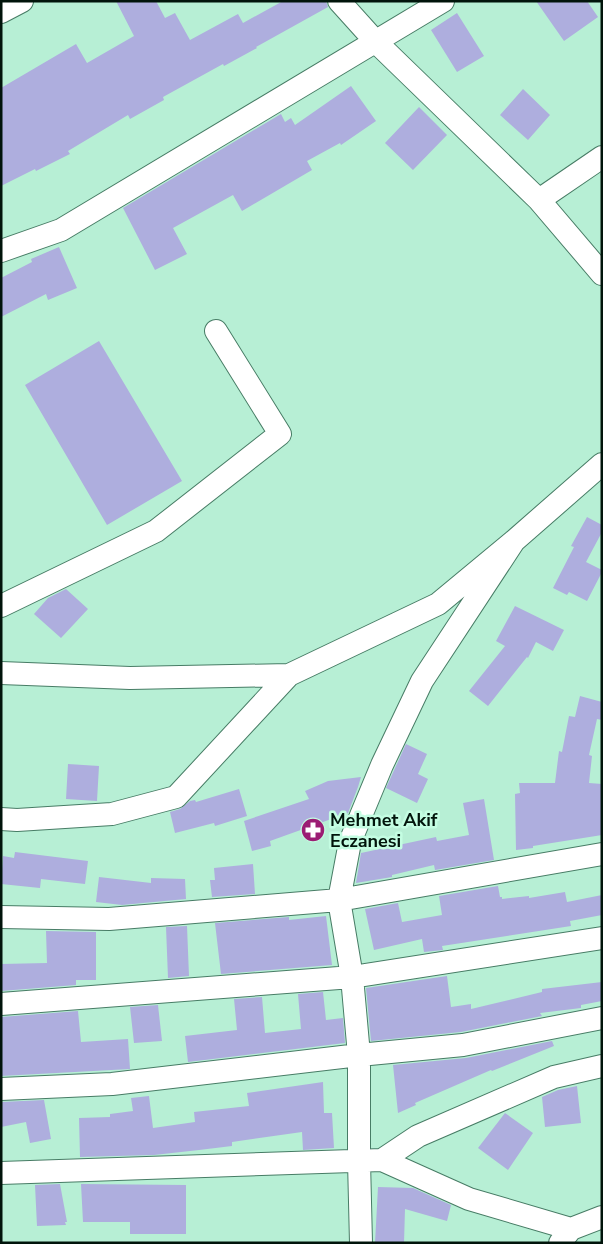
<svg xmlns="http://www.w3.org/2000/svg" width="603" height="1244" font-family="'Nunito Sans',sans-serif">
	<style>
		.building { fill: #aeaede }
		.lines { fill: none; stroke-linecap: round; stroke-linejoin: round }
		.minor-casing { stroke: #477c65; stroke-width: 24 }
		.minor { stroke: #fff; stroke-width: 22 }
		.labels { text-anchor: middle; stroke-width: 5; stroke-linejoin: round; paint-order: stroke }
		.poi-label { font-size: 18px; font-weight: bold; fill: #01140b; stroke: #c4fde2; text-anchor: start }
	</style>
	<rect width="100%" height="100%" fill="#b7efd5"/>
	<path class="building" d="M 116,1 L 156,1 L 165,18 L 175,13 L 190,40 L 238,14 L 243,23 L 283,1 L 326,1 L 328,7 L 256,47 L 257,48 L 224,66 L 223,64 L 163,97 L 164,100 L 130,119 L 128,115 L 68,151 L 70,154 L 36,171 L 35,169 L 1,186 L 1,88 L 76,44 L 87,63 L 134,36 Z
		M 536,1 L 587,1 L 598,17 L 564,41 Z
		M 457,13 L 484,56 L 457,72 L 431,30 Z
		M 351,86 L 376,121 L 341,145 L 340,143 L 307,161 L 312,170 L 242,211 L 233,195 L 173,228 L 187,254 L 155,270 L 123,208 L 281,114 L 285,122 L 291,118 L 295,125 Z
		M 523,89 L 550,115 L 528,140 L 500,115 Z
		M 419,107 L 447,135 L 413,170 L 385,143 Z
		M 59,247 L 77,288 L 48,300 L 46,294 L 1,317 L 1,278 L 32,262 L 31,259 Z
		M 99,341 L 182,481 L 107,525 L 25,385 Z
		M 587,517 L 602,525 L 602,532 L 586,562 L 602,570 L 602,572 L 587,601 L 569,592 L 567,595 L 553,588 L 574,547 L 571,546 Z
		M 66,589 L 88,609 L 61,638 L 34,614 L 48,598 Z
		M 515,606 L 564,630 L 553,651 L 536,642 L 528,658 L 527,657 L 488,706 L 469,691 L 505,646 L 496,641 Z
		M 580,696 L 602,702 L 602,720 L 597,719 L 589,755 L 592,756 L 589,783 L 602,784 L 602,835 L 533,846 L 533,848 L 516,850 L 515,794 L 520,793 L 519,783 L 555,783 L 559,751 L 562,752 L 569,716 L 575,717 Z
		M 406,744 L 427,754 L 418,774 L 428,779 L 417,803 L 386,788 Z
		M 68,764 L 99,766 L 97,801 L 66,799 Z
		M 361,777 L 358,787 L 348,813 L 270,841 L 271,846 L 252,851 L 244,821 L 309,799 L 305,791 L 328,781 Z
		M 239,789 L 247,816 L 215,826 L 214,823 L 175,833 L 170,812 L 180,809 L 190,801 L 195,800 L 196,802 Z
		M 484,799 L 494,860 L 435,870 L 434,865 L 392,875 L 392,877 L 356,883 L 361,853 L 436,837 L 437,841 L 469,835 L 463,803 Z
		M 15,852 L 88,861 L 85,884 L 41,879 L 40,888 L 1,884 L 3,856 L 14,858 Z
		M 253,864 L 255,894 L 212,897 L 210,880 L 215,880 L 214,868 Z
		M 99,877 L 151,883 L 151,878 L 185,879 L 186,899 L 122,905 L 96,902 Z
		M 498,886 L 500,897 L 502,897 L 502,899 L 529,896 L 529,898 L 565,892 L 567,902 L 602,895 L 602,915 L 570,921 L 571,926 L 442,946 L 443,950 L 424,952 L 422,939 L 374,950 L 365,909 L 398,903 L 402,922 L 442,915 L 439,896 Z
		M 326,916 L 332,965 L 221,974 L 215,923 L 289,917 L 289,920 Z
		M 187,926 L 189,976 L 168,978 L 166,927 Z
		M 46,931 L 96,932 L 96,980 L 76,980 L 76,985 L 1,991 L 1,964 L 47,963 Z
		M 447,976 L 451,1007 L 471,1004 L 471,1009 L 542,992 L 542,989 L 602,982 L 602,1001 L 581,1005 L 581,1008 L 540,1013 L 542,1016 L 461,1032 L 371,1041 L 366,988 Z
		M 323,992 L 326,1020 L 343,1018 L 345,1043 L 188,1062 L 185,1036 L 237,1030 L 234,999 L 262,997 L 265,1033 L 301,1029 L 298,994 Z
		M 158,1005 L 162,1041 L 134,1043 L 130,1007 Z
		M 78,1011 L 81,1042 L 128,1039 L 130,1069 L 1,1076 L 1,1017 Z
		M 552,1041 L 554,1046 L 492,1071 L 491,1070 L 415,1103 L 416,1105 L 398,1113 L 393,1065 L 466,1058 Z
		M 323,1082 L 324,1113 L 332,1113 L 334,1148 L 303,1150 L 302,1132 L 232,1142 L 232,1146 L 199,1150 L 154,1155 L 80,1157 L 79,1118 L 110,1117 L 110,1114 L 133,1111 L 131,1098 L 149,1096 L 153,1128 L 195,1122 L 194,1112 L 249,1106 L 247,1093 Z
		M 577,1086 L 581,1123 L 545,1127 L 542,1097 L 558,1090 Z
		M 44,1100 L 51,1139 L 30,1143 L 26,1122 L 1,1127 L 1,1102 Z
		M 505,1113 L 533,1133 L 508,1170 L 478,1148 Z
		M 60,1184 L 67,1222 L 65,1222 L 66,1225 L 37,1226 L 35,1185 Z
		M 81,1184 L 186,1185 L 186,1234 L 130,1234 L 130,1222 L 83,1222 Z
		M 378,1187 L 413,1188 L 451,1205 L 447,1221 L 405,1209 L 404,1243 L 375,1243 Z"/>
	<g class="lines">
		<g class="minor-casing">
			<path id="minor" d="M 339,1 L 376,42 L 539,200 L 602,274
				M 1,12 L 22,1
				M 539,200 L 602,157
				M 1,251 L 61,230 L 443,1
				M 1,606 L 156,531 L 280,434 L 216,331
				M 1,673 L 130,678 L 289,675 L 438,604 L 514,541 L 602,464
				M 1,819 L 17,820 L 112,814 L 176,797 L 289,675
				M 1,917 L 109,919 L 339,900 L 602,854
				M 1,1004 L 352,977 L 602,938
				M 1,1089 L 112,1084 L 359,1055 L 463,1045 L 602,1018
				M 382,1160 L 469,1199 L 571,1229
				M 1,1173 L 382,1160 L 418,1136 L 554,1077 L 602,1066
				M 361,1243 L 359,1161 L 359,1055 L 352,977 L 339,900 L 350,842 L 382,765 L 422,681 L 514,541
				M 560,1243 L 571,1229 L 602,1217"/>
		</g>
		<use href="#minor" class="minor"/>
	</g>
	<defs>
		<g id="pharmacy-disc" transform="scale(1.25)"><circle r="9.5" fill="#9b1d73" stroke="#c4fde2"/><path d="M-2-6h4v4h4v4h-4v4h-4v-4h-4v-4h4Z" fill="#fff"/></g>
	</defs>
	<g fill-rule="evenodd">
		<use href="#pharmacy-disc" x="313" y="830"/>
	</g>
	<g class="labels">
		<g class="poi-label">
			<text x="330" y="826">Mehmet Akif<tspan x="330" dy="21">Eczanesi</tspan></text>
		</g>
	</g>
	<rect width="603" height="1244" fill="none" stroke="#01140b" stroke-width="5"/>
</svg>
